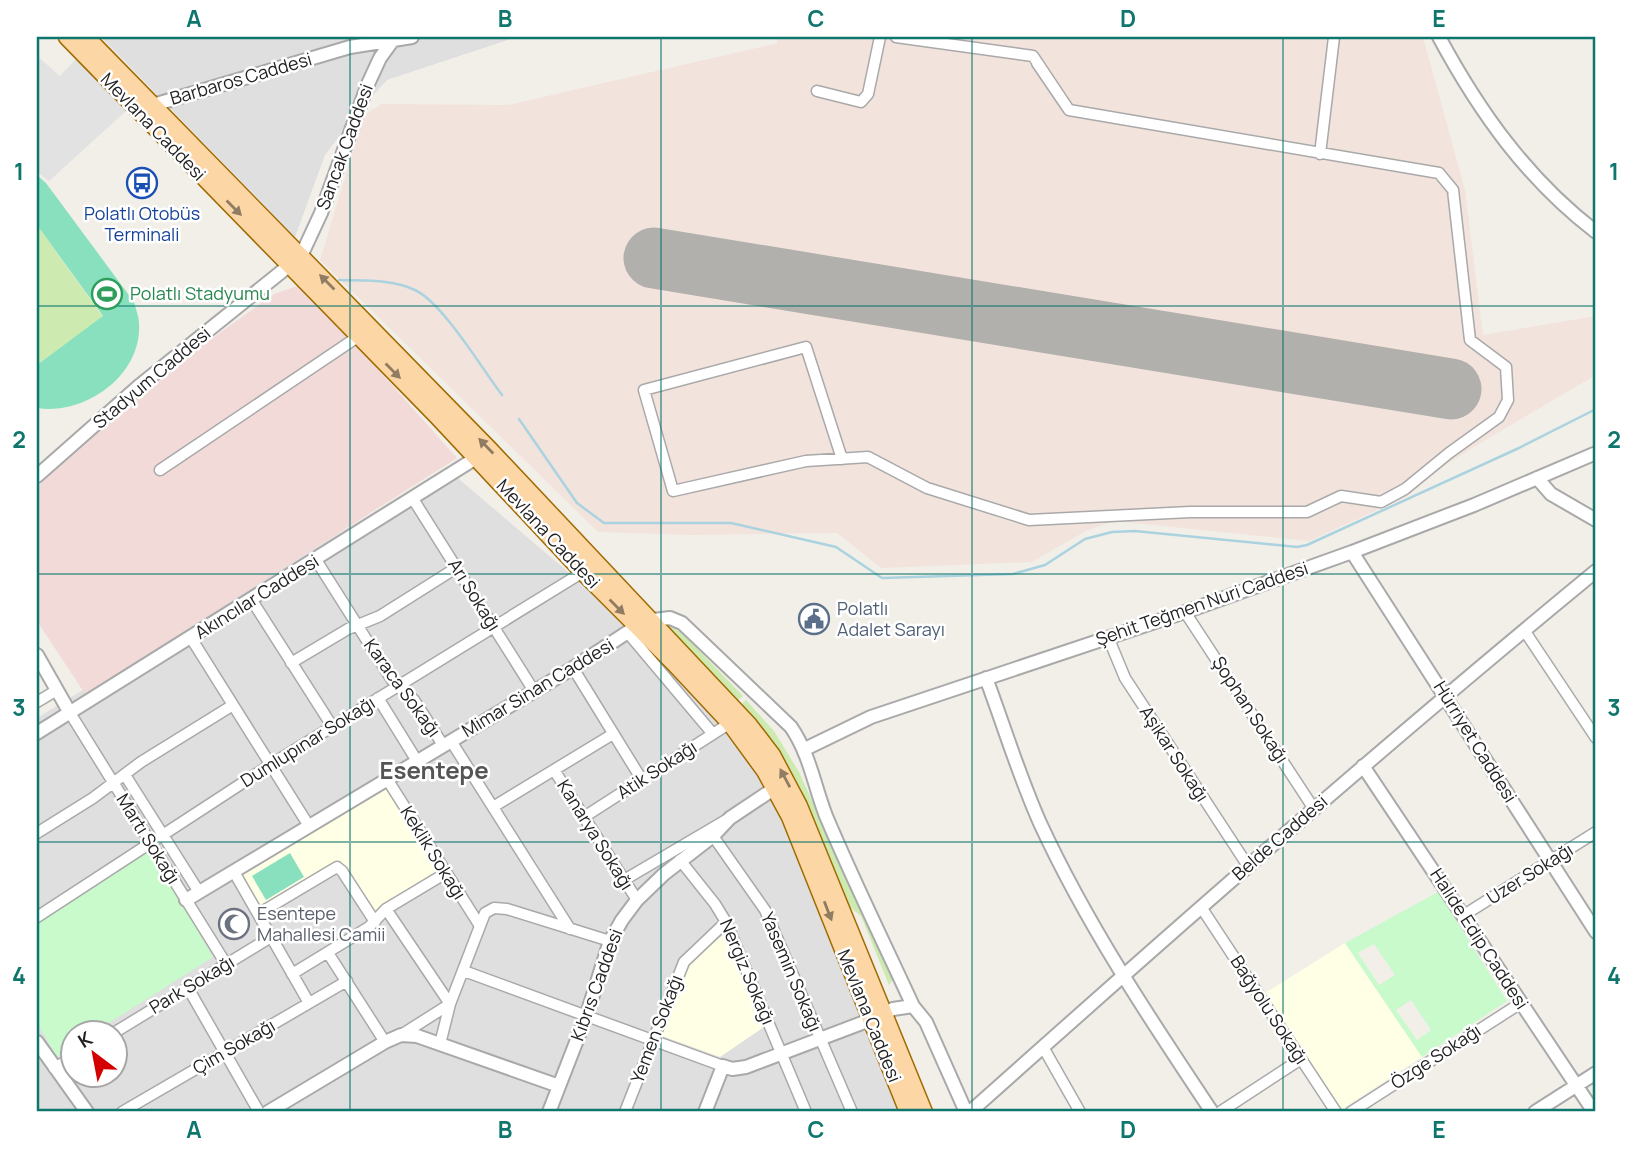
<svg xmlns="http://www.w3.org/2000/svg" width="1633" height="1149" font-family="Manrope,sans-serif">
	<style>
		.residential { fill: #e0dfdf; fill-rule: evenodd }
		.commercial { fill: #f2dad9 }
		.education { fill: #ffffe5 }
		.military { fill: #f3e3dd }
		.grass { fill: #cdebb0 }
		.park { fill: #c8facc; fill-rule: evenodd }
		.pitch { fill: #88e0be }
		.parking { fill: #e2e2e2 }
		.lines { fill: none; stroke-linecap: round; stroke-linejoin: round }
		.stream { stroke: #aad3df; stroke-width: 2.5 }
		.runway { stroke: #b1b0ac; stroke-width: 61 }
		.minor-casing { stroke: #a9a9a9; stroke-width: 13 }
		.tertiary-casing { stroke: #a9a9a9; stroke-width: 16 }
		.primary-casing { stroke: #a06b00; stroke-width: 19 }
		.minor { stroke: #fff; stroke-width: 10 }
		.tertiary { stroke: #fff; stroke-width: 12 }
		.primary { stroke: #fcd6a4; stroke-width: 16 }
		.oneway { fill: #8f7c63 }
		.grid { fill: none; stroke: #0f766e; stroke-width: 2; stroke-opacity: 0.55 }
		.labels { text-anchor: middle; stroke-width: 5; stroke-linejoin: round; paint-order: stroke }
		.street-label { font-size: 18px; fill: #222; stroke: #fff }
		.transit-label { font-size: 18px; fill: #164399; stroke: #fff }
		.leisure-label { font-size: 18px; fill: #27864d; stroke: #fff; text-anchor: start }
		.service-label { font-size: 18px; fill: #4e5e75; stroke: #fff; text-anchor: start }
		.worship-label { font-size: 18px; fill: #5b616d; stroke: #fff; text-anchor: start }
		.district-label { font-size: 24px; font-weight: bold; fill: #555; stroke: #fff }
		.neatline { fill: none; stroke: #0f766e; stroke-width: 2.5 }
		.grid-label { font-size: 23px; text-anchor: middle; font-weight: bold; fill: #0f766e }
	</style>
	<rect width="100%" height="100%" fill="#f2efe9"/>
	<path class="residential" d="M 101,37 L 517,37 L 387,80 L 356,114 L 325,155 L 295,237 Z
		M 446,468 L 628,623 L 704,702 L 752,761 L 780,806 L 900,1112 L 37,1112 L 37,718 ZM 74,1034 L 116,1034 L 116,1076 L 74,1076 Z"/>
	<path class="commercial" d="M 297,286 L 304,286 L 457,458 L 85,694 L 37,621 L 37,487 L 168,370 L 274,294 Z"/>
	<path class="education" d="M 385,788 L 437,869 L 436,875 L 374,912 L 340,860 L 261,907 L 241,873 Z
		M 724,934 L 764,1027 L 720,1057 L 659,1035 L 688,964 Z
		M 1345,943 L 1422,1057 L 1342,1109 L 1265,993 Z"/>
	<path class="military" d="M 776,37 L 1423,37 L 1465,190 L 1483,335 L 1596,316 L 1596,375 L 1487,439 L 1447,464 L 1406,497 L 1309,541 L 1114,521 L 1086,531 L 1032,562 L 881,568 L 837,533 L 691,535 L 598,532 L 320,260 L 364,115 L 381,104 L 508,105 L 778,43 Z"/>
	<path class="grass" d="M 37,225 L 103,317 L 37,365 Z
		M 669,624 L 683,634 L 743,696 L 737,701 L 665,625 Z
		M 746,700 L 774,731 L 799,772 L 892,976 L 893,980 L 889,985 L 861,916 L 848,906 C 817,830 797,767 741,705 Z"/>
	<path class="park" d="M 150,849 L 213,957 L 93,1033 L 74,1034 L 73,1046 L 57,1057 L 37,1023 L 37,921 Z
		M 1438,892 L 1507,1001 L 1422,1057 L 1345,943 ZM 1374,944 L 1395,975 L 1379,985 L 1358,953 ZM 1411,1000 L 1431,1030 L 1417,1040 L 1396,1010 Z"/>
	<path class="pitch" d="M 37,175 L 46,183 L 134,302 C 136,309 139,317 139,324 C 142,376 84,416 37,408 L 37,365 L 103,316 L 37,225 Z
		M 290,853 L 304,877 L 266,900 L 252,876 Z"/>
	<path class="parking" d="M 37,56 L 60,76 L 76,59 L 127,110 L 49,181 L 37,172 Z"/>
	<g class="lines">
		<path class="stream" d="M 339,280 C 364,281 392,279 415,290 C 443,303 482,369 502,395
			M 519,419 L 577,503 L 604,523 L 731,523 L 836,547 L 882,578 L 1013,574 L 1045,565 L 1085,539 L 1112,532 L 1135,531 L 1297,547 L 1307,545 L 1519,448 L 1596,409"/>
		<path class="runway" d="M 654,258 L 1451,389"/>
		<g class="minor-casing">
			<path id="minor" d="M 896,37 L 1033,56 L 1069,110 L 1037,63
				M 817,91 L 861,102 L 868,94 L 880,37
				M 1320,154 L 1334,37
				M 842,459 L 806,347 L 644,390 L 673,491 L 806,461 L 868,457 L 927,488 L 1029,520 L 1190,512 L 1307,512 L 1341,496 L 1381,502 L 1405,489 L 1449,453 L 1499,417 L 1508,400 L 1506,367 L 1470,340 L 1453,190 L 1439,173 L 1069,110
				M 160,470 L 359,336
				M 413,499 L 534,691
				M 316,560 L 392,680 L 414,700 L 443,745
				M 251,599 L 332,726
				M 1185,612 L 1314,809
				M 1524,630 L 1596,738
				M 628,633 L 713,734
				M 1108,637 L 1125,678 L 1248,866
				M 191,638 L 309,826
				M 291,663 L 348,629 L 380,616 L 456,568
				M 573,668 L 642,780
				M 378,698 L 417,761
				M 37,702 L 57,690
				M 70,713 L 226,964
				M 451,741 L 570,929
				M 554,770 L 637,900
				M 125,775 L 199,892
				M 387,779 L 480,926
				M 493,807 L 613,734
				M 584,817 L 730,723
				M 37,833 L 93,798 L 141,762 L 233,705
				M 713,836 L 765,910 L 852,1112
				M 680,860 L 715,904 L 726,922 L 806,1112
				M 234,872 L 309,1003
				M 624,880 L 726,820
				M 1201,907 L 1336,1112
				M 386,909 L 450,1004 L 401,1035
				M 258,914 L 337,867 L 342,871 L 375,922
				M 1464,915 L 1596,832
				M 37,917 L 270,765 L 583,572
				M 328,953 L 385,1042
				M 464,971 L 723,1066
				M 292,974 L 369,927 L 386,909 L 446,873
				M 188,988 L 259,1112
				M 112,1034 L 271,937
				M 440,1044 L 450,1004 L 485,913 L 494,908 L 507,909 L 610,941
				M 1043,1047 L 1080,1112
				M 54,1068 L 74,1057
				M 122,1112 L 347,981
				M 625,1112 L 684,962 L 726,922
				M 1220,1112 L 1301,1059
				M 1351,1112 L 1521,1003"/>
		</g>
		<g class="tertiary-casing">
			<path id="tertiary" d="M 1439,37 C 1480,113 1528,180 1596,232
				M 153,105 L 350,47 L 412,37
				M 37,476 L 139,386 L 301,256 L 321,213 L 368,84 L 380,58 L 393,40
				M 1537,478 L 1551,494 L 1596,520
				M 1352,552 L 1596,932
				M 653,620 L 670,618 L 682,623 L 791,727 C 810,755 814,785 826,816 C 853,880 884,943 913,1006
				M 37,655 L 70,713
				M 986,678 C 1004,726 1019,776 1040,823 C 1087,925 1150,1019 1212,1112
				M 37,733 L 476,458
				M 805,749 L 871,717 L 1185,612 L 1352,552 L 1474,505 L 1596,453
				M 1363,766 L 1594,1112
				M 186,900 L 573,668 L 637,626
				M 37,1042 L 87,1112
				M 268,1112 L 385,1042 L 401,1035 L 417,1036 L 559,1086
				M 549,1112 L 587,1014 L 610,941 L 622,920 L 637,900 L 664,874 L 713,836 L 730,818 L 775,788
				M 705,1112 L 723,1066 L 732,1069 L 746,1067 L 870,1020 L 893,1009 L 913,1006 L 926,1022 L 966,1112
				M 970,1112 C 1176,928 1383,746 1596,571
				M 1535,1112 L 1596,1073"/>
		</g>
		<g class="primary-casing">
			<path id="primary" d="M 67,37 L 437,416 L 583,572 L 674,663 L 730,723 L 765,771 L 790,817 L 908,1112
				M 86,37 L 489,449 L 749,725 L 772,755 L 799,806 L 924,1112"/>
		</g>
		<use href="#minor" class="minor"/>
		<use href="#tertiary" class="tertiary"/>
		<use href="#primary" class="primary"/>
	</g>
	<defs><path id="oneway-solid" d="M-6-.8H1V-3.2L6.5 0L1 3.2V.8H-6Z" transform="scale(1.75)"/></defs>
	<g class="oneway">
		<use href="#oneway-solid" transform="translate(234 208) rotate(45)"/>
		<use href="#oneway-solid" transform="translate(327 282) rotate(-135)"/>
		<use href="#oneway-solid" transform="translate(393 371) rotate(45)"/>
		<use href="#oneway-solid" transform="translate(486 446) rotate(-134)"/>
		<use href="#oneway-solid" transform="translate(617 607) rotate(45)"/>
		<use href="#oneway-solid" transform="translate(785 778) rotate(-118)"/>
		<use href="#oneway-solid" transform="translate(828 911) rotate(69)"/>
	</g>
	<path class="grid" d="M 350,37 L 350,1112M 661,37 L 661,1112M 972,37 L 972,1112M 1283,37 L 1283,1112M 37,306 L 1596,306M 37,574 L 1596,574M 37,842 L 1596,842"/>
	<defs>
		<g id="bus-ring" transform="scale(1.575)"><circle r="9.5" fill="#fff" stroke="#1a4fb4" stroke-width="1.5"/><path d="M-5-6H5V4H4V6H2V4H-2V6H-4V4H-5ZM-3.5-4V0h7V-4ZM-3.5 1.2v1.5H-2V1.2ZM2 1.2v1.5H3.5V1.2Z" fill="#1a4fb4"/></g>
		<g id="stadium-ring" transform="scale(1.575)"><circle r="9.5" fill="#fff" stroke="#2e9e5b" stroke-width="1.5"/><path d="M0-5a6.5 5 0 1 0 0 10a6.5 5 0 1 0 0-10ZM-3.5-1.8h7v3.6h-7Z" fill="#2e9e5b"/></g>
		<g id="civic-ring" transform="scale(1.575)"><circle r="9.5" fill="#fff" stroke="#5c6f8a" stroke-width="1.5"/><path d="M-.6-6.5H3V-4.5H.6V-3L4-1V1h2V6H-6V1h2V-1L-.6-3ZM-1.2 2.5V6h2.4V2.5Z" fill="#5c6f8a"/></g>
		<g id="mosque-ring" transform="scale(1.575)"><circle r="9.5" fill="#fff" stroke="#6b7280" stroke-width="1.5"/><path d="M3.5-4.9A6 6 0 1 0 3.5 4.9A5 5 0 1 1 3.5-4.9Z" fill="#6b7280"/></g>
	</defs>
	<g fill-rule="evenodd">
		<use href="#bus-ring" x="142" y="183"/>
		<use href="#stadium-ring" x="107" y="294"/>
		<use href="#civic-ring" x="814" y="619"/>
		<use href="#mosque-ring" x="234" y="924"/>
	</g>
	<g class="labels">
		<g class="street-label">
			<text transform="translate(241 79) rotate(-16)" y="6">Barbaros Caddesi</text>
			<text transform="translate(153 127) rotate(46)" y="6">Mevlana Caddesi</text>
			<text transform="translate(345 147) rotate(-70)" y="6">Sancak Caddesi</text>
			<text transform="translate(152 378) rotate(-40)" y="6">Stadyum Caddesi</text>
			<text transform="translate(548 534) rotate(47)" y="6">Mevlana Caddesi</text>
			<text transform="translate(474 595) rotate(58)" y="6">Arı Sokağı</text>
			<text transform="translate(257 597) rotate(-32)" y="6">Akıncılar Caddesi</text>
			<text transform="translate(1202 604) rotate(-19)" y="6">Şehit Teğmen Nuri Caddesi</text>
			<text transform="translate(402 688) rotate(54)" y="6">Karaca Sokağı</text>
			<text transform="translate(538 688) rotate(-31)" y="6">Mimar Sinan Caddesi</text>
			<text transform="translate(1250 710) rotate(57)" y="6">Şophan Sokağı</text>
			<text transform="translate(308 742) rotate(-32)" y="6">Dumlupınar Sokağı</text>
			<text transform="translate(1475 742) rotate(58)" y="6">Hürriyet Caddesi</text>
			<text transform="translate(1174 754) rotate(57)" y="6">Aşikar Sokağı</text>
			<text transform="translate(657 770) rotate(-33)" y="6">Atik Sokağı</text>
			<text transform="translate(595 835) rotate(58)" y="6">Kanarya Sokağı</text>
			<text transform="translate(1280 838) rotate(-41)" y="6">Belde Caddesi</text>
			<text transform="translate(148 839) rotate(58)" y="6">Martı Sokağı</text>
			<text transform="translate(433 853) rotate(58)" y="6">Keklik Sokağı</text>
			<text transform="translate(1530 874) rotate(-32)" y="6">Uzer Sokağı</text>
			<text transform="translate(1479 939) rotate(57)" y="6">Halide Edip Caddesi</text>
			<text transform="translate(747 972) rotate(67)" y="6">Nergiz Sokağı</text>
			<text transform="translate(791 972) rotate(67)" y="6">Yasemin Sokağı</text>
			<text transform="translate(192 985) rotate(-31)" y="6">Park Sokağı</text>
			<text transform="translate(597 985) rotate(-70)" y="6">Kıbrıs Caddesi</text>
			<text transform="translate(1269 1010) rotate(57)" y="6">Bağyolu Sokağı</text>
			<text transform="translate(869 1016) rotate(68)" y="6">Mevlana Caddesi</text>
			<text transform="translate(657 1029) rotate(-69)" y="6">Yemen Sokağı</text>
			<text transform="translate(234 1047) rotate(-30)" y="6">Çim Sokağı</text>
			<text transform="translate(1436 1057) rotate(-33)" y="6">Özge Sokağı</text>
		</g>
		<g class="transit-label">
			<text x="142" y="220">Polatlı Otobüs<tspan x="142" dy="21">Terminali</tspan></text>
		</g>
		<g class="leisure-label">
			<text x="130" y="300">Polatlı Stadyumu</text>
		</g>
		<g class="service-label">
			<text x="837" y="615">Polatlı<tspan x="837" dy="21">Adalet Sarayı</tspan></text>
		</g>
		<g class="worship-label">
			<text x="257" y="920">Esentepe<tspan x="257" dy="21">Mahallesi Camii</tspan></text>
		</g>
		<g class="district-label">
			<text x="434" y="779">Esentepe</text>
		</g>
	</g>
	<rect width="1633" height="1149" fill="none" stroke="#ffffff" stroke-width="77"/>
	<g transform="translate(94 1054) rotate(328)"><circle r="33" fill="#ffffff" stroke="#a7a7a7" stroke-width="2"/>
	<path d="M0-5L12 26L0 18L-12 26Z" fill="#d40000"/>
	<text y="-10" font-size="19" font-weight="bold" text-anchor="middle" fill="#222222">K</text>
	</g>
	<rect x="38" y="38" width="1556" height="1072" class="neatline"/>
	<g class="grid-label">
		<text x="194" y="27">A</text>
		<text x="505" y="27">B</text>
		<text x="816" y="27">C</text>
		<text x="1128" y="27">D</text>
		<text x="1439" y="27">E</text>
		<text x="19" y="180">1</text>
		<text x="1614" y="180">1</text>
		<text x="19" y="448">2</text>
		<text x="1614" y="448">2</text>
		<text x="19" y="716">3</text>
		<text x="1614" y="716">3</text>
		<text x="19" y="984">4</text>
		<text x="1614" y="984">4</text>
		<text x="194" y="1138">A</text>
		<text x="505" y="1138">B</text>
		<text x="816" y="1138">C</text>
		<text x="1128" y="1138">D</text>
		<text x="1439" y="1138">E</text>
	</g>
</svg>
